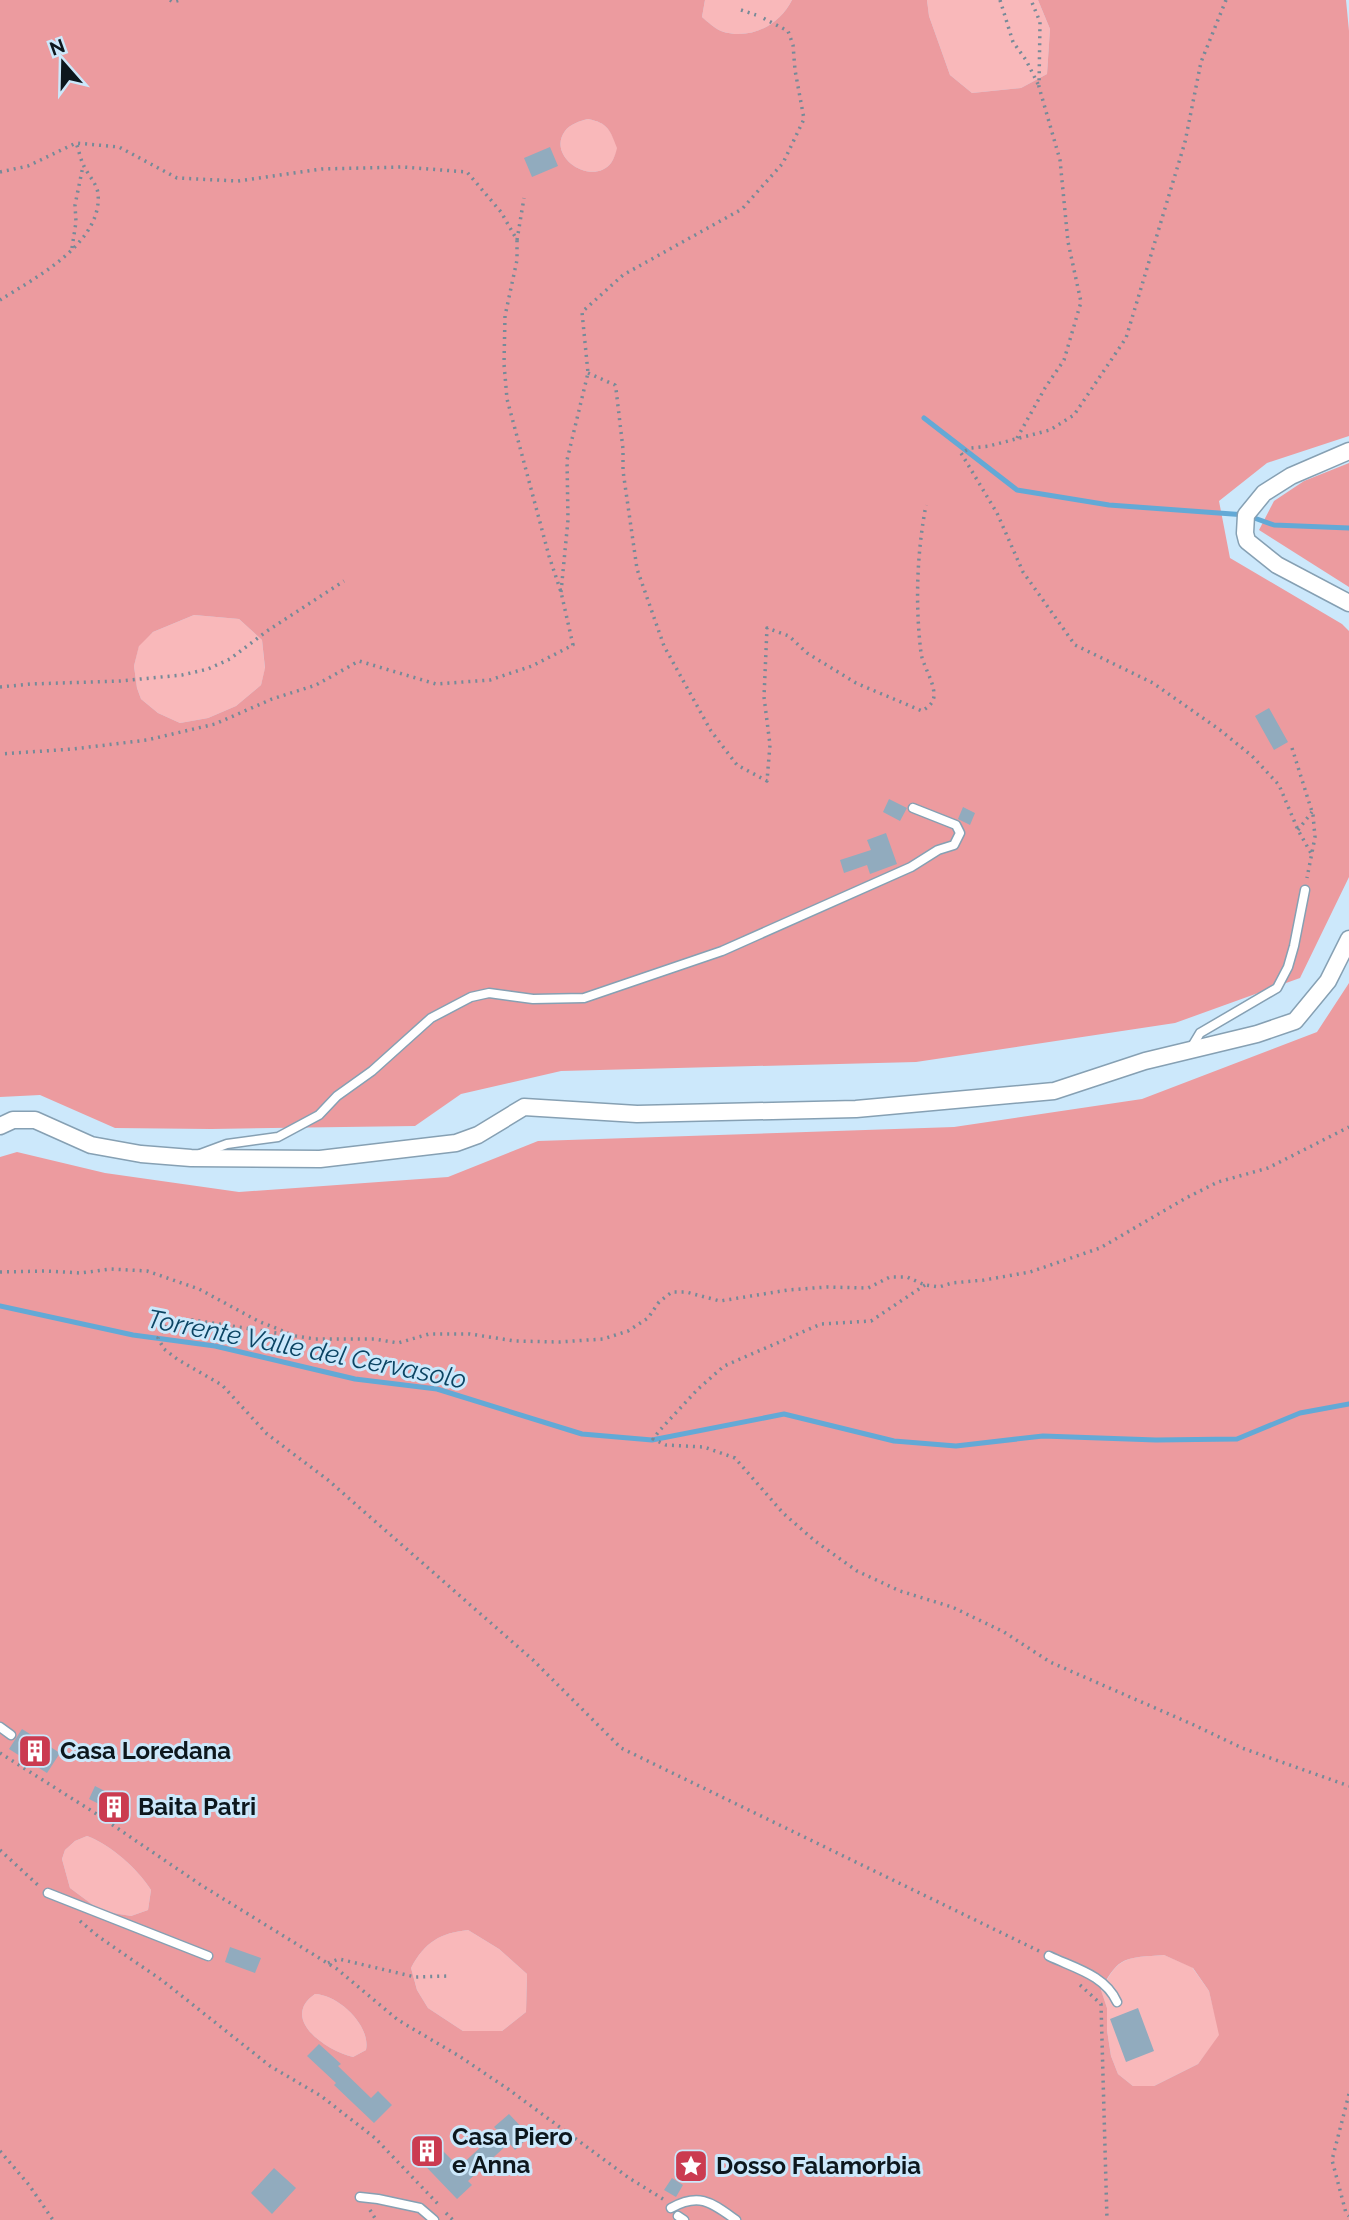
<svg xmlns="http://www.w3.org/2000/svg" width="1349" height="2220" font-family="Raleway,sans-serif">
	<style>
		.green { fill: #f9b8ba }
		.forest { fill: #ec9b9f; fill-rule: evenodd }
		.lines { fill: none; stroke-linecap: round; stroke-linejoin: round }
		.stream { stroke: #63a9d6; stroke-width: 5 }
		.building { fill: #91abbe }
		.lane-casing { stroke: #86a0b3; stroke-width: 11 }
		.street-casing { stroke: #86a0b3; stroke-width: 19 }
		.path { stroke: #768a98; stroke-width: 3.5; stroke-dasharray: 2 5; stroke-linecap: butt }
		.lane { stroke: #fff; stroke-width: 8 }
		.street { stroke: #fff; stroke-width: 16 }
		.labels { text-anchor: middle; stroke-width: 6; stroke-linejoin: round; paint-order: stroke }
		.poi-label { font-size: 24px; font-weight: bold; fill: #0d171d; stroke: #cce8fb; text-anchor: start }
		.water-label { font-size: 26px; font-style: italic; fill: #0c4564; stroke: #cce8fb }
	</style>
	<rect width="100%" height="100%" fill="#cce8fb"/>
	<path class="green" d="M 705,0 L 792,0 C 779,26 749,41 721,31 C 714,28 708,22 702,17 Z
		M 927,0 L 1038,0 L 1050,29 L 1047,74 L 1021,88 L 972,93 L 950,75 L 929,16 Z
		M 588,119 C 608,123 610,130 618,148 C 616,153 614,159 611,163 C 592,187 546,157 565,131 C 570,124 580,121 588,119 Z
		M 194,615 L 239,619 L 262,640 L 265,669 L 261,685 L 236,706 L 208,718 L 180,723 L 158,713 L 141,699 L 137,688 L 134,666 L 139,645 L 153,632 Z
		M 87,1836 C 111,1845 138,1869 151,1890 L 148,1910 L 131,1916 L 101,1911 L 70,1888 L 62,1859 L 65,1850 L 75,1841 Z
		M 468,1930 L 499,1949 L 527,1974 L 526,2012 L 502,2031 L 463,2031 L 428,2008 L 417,1990 L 411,1968 C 425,1942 440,1933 468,1930 Z
		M 1164,1955 L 1192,1967 L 1209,1991 L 1220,2035 L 1198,2064 L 1154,2086 L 1133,2086 L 1118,2074 L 1111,2056 L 1107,2030 L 1107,2008 L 1101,1991 C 1119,1955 1126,1958 1164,1955 Z
		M 315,1994 C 339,1995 371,2026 366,2050 L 353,2057 C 327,2051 279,2019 315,1994 Z"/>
	<path class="forest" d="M 0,0 L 705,0 L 702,17 C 708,22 714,28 721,31 C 749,41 779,26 792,0 L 927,0 L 929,16 L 950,75 L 972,93 L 1021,88 L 1047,74 L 1050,29 L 1038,0 L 1346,0 L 1349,31 L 1349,436 L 1267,463 L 1219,501 L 1230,558 L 1342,624 L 1349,631 L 1349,877 L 1300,978 L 1175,1023 L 916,1062 L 561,1071 L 461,1094 L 415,1126 L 211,1129 L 115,1128 L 40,1095 L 0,1097 ZM 588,119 C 608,123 610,130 617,148 C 616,152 614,159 611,163 C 592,187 546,157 565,131 C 570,124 580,121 588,119 ZM 194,615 L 239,619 L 262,640 L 265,668 L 261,685 L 236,706 L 208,718 L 180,723 L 158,713 L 141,699 L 137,688 L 134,666 L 139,646 L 153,632 Z
		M 1349,463 L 1349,587 L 1259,530 L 1274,501 L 1304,481 Z
		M 1349,983 L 1349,2220 L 0,2220 L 0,1157 L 17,1152 L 105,1173 L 239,1192 L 448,1177 L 538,1141 L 954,1127 L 1142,1099 L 1317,1032 ZM 87,1836 C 111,1845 138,1869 151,1890 L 148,1910 L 131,1916 L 101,1911 L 70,1888 L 62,1859 L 65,1850 L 75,1841 ZM 468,1930 L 499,1949 L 527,1974 L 526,2012 L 502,2031 L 463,2031 L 428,2008 L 417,1990 L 411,1968 C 425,1942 440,1933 468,1930 ZM 1164,1955 L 1193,1968 L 1209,1991 L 1219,2035 L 1198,2064 L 1154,2086 L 1133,2086 L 1118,2074 L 1111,2056 L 1107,2030 L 1107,2008 L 1101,1990 C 1119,1955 1126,1958 1164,1955 ZM 315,1994 C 339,1995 371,2026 366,2050 L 353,2057 C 327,2051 279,2019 315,1994 Z"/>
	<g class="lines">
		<path class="stream" d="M 924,418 L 1017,490 L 1109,505 L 1246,515 L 1274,525 L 1349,528
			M 0,1306 L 133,1335 L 215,1346 L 355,1379 L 437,1389 L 582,1434 L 652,1440 L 784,1414 L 894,1441 L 956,1446 L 1043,1436 L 1156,1440 L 1237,1439 L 1300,1413 L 1349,1404"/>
	</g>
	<path class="building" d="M 550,147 L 558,166 L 532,177 L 524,158 Z
		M 1269,708 L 1288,742 L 1274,750 L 1255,716 Z
		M 889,799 L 907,808 L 900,821 L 883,812 Z
		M 963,807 L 975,813 L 970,825 L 958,819 Z
		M 886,833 L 897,864 L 870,874 L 867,865 L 844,873 L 840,860 L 871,850 L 867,840 Z
		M 22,1729 L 60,1753 L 47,1773 L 9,1749 Z
		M 95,1786 L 126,1802 L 119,1814 L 89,1799 Z
		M 230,1947 L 261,1958 L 255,1973 L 225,1962 Z
		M 1138,2008 L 1154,2051 L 1126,2062 L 1110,2019 Z
		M 319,2044 L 341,2064 L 338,2066 L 371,2098 L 378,2091 L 392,2105 L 374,2123 L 334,2085 L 336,2083 L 307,2056 Z
		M 509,2114 L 530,2136 L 515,2150 L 509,2143 L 468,2181 L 472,2185 L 457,2199 L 410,2150 L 426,2134 L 459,2167 L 498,2131 L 494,2127 Z
		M 274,2168 L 296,2188 L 272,2214 L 251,2193 Z
		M 672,2178 L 683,2185 L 676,2197 L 664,2190 Z"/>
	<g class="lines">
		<g class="lane-casing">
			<path id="lane" d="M 1191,1048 L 1200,1033 L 1277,988 L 1288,967 L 1294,946 L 1305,890
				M 200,1154 L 227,1144 L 278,1137 L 319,1115 L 337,1096 L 372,1071 L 431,1018 L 471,997 L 489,993 L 533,999 L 584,998 L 722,951 L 911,867 L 938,850 L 954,845 L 960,833 L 956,825 L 913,808
				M 0,1727 L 11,1735
				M 48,1893 L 208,1956
				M 1049,1956 C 1074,1968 1105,1975 1117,2002
				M 360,2197 L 378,2199 L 420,2208 L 434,2220
				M 671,2208 C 700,2192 712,2203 736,2220
				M 678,2216 L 684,2220"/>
		</g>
		<g class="street-casing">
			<path id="street" d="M 1349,451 L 1291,476 L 1264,493 L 1246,515 L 1245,533 L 1247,541 L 1277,565 L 1349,603
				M 0,1126 L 13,1120 L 35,1120 L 91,1145 L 141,1154 L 191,1158 L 320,1159 L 456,1143 L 478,1135 L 524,1107 L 637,1114 L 856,1109 L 1054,1091 L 1145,1061 L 1257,1034 L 1295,1021 L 1328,981 L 1349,939"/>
		</g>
		<path class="path" d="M 170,0 L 173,2 L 180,0
			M 1000,0 L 1013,42 L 1026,60 L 1038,84
			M 1226,0 L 1201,62 L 1185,142 L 1126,338 L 1074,415 L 1050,430 L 989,446 L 971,448 L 961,453 L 997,513 L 1023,572 L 1075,645 L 1153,683 L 1220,730 L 1252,756 L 1279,785 L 1298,830 L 1312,855
			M 741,10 L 756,15
			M 0,172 L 28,166 L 76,143 L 119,147 L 177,178 L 238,181 L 322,169 L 403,167 L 467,172 L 501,212 L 517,240 L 517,260 L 505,316 L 504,364 L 507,399 L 549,556 L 561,592 L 573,645 L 532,666 L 490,680 L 436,684 L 359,661 L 316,685 L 272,699 L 215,724 L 147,740 L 73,749 L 0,754
			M 517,240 L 524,198
			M 72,248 L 76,222 L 75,205 L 83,166
			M 0,300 C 35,278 103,243 98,193 C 96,182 87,174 83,164 C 80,158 79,150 76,143
			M 588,373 L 615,385 L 616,389 L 623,449 L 623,471 L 637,569 L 664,646 L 711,731 L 737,765 L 767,781 L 770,745 L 764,697 L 767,628 L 789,636 L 807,653 L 856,683 L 922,711 C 928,707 934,703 934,695 C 934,681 923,666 921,653 C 915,603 917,553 926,505
			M 1017,438 L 1045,388 L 1064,360 L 1081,302 L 1068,242 L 1060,160 L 1039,87 L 1040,22 L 1031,0
			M 561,592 L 568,520 L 567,460 L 588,373 L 582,312 L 623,275 L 742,209 L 783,163 L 804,119 L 795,70 L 793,45 L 788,31 L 761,17
			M 0,687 L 31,684 L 120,681 L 182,675 L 208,669 L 230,659 L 267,631 L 344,581
			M 1292,748 L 1313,815 L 1315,837 L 1307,878
			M 1298,830 L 1312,812
			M 0,1272 L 46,1271 L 81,1273 L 110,1269 L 147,1271 L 199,1289 L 258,1321 L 288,1333
			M 925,1285 L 871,1321 L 821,1324 L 724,1366 L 697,1390 L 660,1430 L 653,1439 L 666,1445 L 704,1447 L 735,1458 L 783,1513 L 815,1541 L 857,1571 L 900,1591 L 952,1607 L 1004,1632 L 1050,1662 L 1194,1725 L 1242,1748 L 1349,1786
			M 0,1753 L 95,1813 L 201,1885 L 337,1969 L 398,2020 L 459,2056 L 508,2089 L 629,2178 L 663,2199
			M 0,1850 L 40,1887
			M 80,1921 L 99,1937 L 163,1981 L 270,2066 L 321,2096 L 375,2138 L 438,2204
			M 1039,1951 L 621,1748 L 533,1660 L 328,1480 L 267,1434 L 222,1385 L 177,1359 L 164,1349 L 158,1338 L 167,1324 L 193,1320 L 315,1339 L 375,1339 L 398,1343 L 429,1334 L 470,1334 L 515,1341 L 559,1342 L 603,1339 L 628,1331 L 648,1318 L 659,1302 L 672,1292 L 686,1292 L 720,1301 L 788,1290 L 827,1287 L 868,1288 L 890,1277 L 907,1277 L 925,1285 L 939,1287 L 952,1283 L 984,1280 L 1030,1272 L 1100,1248 L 1186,1198 L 1218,1182 L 1268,1168 L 1349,1127
			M 328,1963 L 339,1959 L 415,1977 L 449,1976
			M 1080,1985 L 1101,2004 L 1107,2220
			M 1349,2094 L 1332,2160 L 1346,2213 L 1349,2216
			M 0,2151 L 29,2185 L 53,2220
			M 370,2210 L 376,2220
			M 446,2213 L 453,2220"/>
		<use href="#lane" class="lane"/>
		<use href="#street" class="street"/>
	</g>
	<defs>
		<g id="building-square" transform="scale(1.75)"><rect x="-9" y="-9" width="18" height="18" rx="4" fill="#cb3b50" stroke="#cce8fb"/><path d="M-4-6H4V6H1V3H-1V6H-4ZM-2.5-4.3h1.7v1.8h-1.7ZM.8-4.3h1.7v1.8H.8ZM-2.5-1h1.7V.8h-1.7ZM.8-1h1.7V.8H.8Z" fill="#fff"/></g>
		<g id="sight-square" transform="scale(1.75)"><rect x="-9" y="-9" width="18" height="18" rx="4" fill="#cb3b50" stroke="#cce8fb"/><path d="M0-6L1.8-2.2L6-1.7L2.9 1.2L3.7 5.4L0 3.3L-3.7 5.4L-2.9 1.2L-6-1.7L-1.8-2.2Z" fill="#fff"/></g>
	</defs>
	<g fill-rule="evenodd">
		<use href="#building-square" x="35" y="1751"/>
		<use href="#building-square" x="114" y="1807"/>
		<use href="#building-square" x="427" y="2151"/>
		<use href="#sight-square" x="691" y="2166"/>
	</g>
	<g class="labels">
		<g class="poi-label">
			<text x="60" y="1759">Casa Loredana</text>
			<text x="138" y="1815">Baita Patri</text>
			<text x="452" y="2145">Casa Piero<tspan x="452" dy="28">e Anna</tspan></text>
			<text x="716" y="2174">Dosso Falamorbia</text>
		</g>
		<g class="water-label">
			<text transform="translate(307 1349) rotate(11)" y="9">Torrente Valle del Cervasolo</text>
		</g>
	</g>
	<g transform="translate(63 63) rotate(340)" stroke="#cce8fb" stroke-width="5" paint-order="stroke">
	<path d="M0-5L12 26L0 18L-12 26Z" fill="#0d171d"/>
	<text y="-10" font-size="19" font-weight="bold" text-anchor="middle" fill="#0d171d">N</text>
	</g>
</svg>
